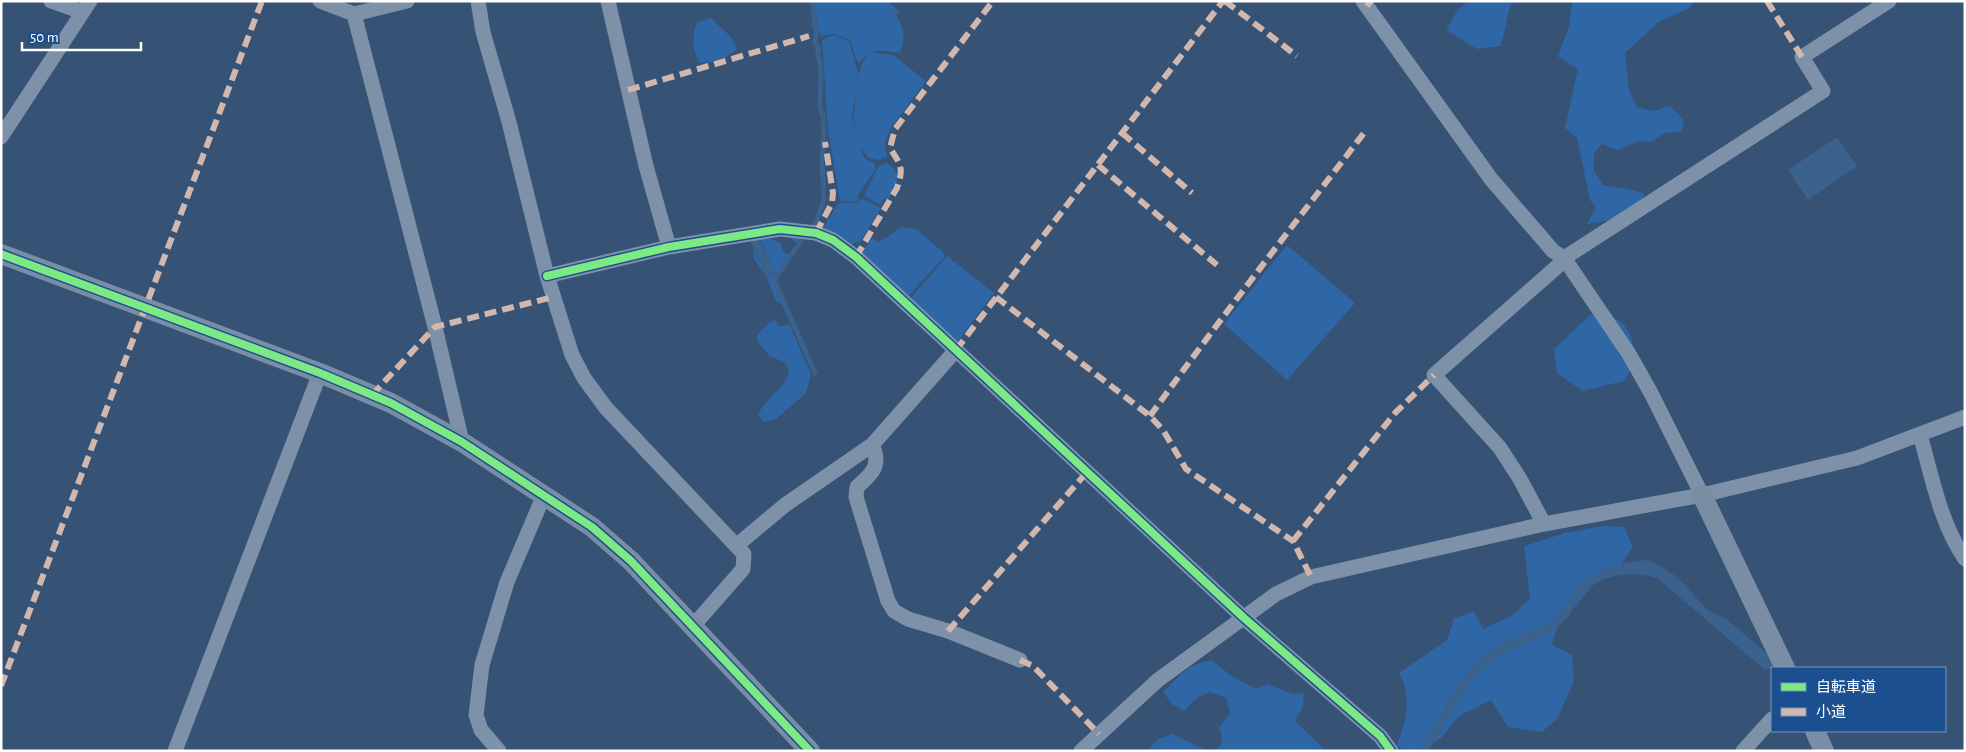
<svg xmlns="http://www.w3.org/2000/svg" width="1966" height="752" font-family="'Alegreya Sans','Noto Sans JP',sans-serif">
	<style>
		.green { fill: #2f66a5 }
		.water { fill: #3b618d }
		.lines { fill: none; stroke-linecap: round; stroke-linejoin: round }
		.stream { stroke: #3b618d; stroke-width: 5 }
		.street { stroke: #7d92a8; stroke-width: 15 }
		.secondary { stroke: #798da4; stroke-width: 20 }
		.quiet { stroke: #d1b7ad; stroke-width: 6; stroke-dasharray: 12 6; stroke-linecap: butt }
		.cycleway-casing { stroke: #1b4f8f; stroke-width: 11 }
		.cycleway { stroke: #7ce984; stroke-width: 8 }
	</style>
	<rect width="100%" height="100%" fill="#365274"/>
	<path class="green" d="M 814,1 L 888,1 L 899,12 L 896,15 C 905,29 905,38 900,53 L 884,51 L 869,52 L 893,55 L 926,81 L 890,129 L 885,143 L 887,157 L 879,160 L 868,158 L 860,146 L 865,159 L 875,163 L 875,170 L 857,197 L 859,200 L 856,202 L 840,201 L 828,131 L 822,40 L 834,35 L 849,41 L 858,73 L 852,117 L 858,140 L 853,116 C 856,109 855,103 855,96 C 857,79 859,66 868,53 L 859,63 C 853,57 854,48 850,40 L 834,34 L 820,36 Z
		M 1468,1 L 1517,1 L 1510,6 L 1501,46 L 1477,49 L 1446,30 L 1457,11 Z
		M 1572,1 L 1694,1 L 1690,8 L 1660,21 L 1625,53 L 1629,90 L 1637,107 L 1653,111 L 1670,106 L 1684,120 L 1682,131 L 1665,133 L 1651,142 L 1639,141 L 1618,150 L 1602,144 L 1594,153 L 1594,171 L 1603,185 C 1618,189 1632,187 1645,195 C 1625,217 1616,220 1587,224 L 1596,208 L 1590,200 L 1577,138 L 1565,128 L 1578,69 L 1558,57 L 1569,26 Z
		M 711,18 L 732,38 L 737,49 C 724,60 717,63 700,63 C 692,52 692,34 697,22 Z
		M 887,163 C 905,173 896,186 888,200 L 884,198 L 880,205 L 864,196 L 878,167 Z
		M 862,199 L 881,208 L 861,241 L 852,244 L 823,228 L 838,203 L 857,203 Z
		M 902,227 L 916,229 L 943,252 L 944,257 L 906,299 L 861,255 L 871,238 L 879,242 Z
		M 765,236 L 781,243 L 783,251 L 789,255 L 797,243 L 790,238 L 801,239 L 773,280 L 783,305 L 776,301 L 767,278 L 754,259 L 753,247 L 767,276 L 775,273 L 760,239 Z
		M 1287,245 L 1355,303 L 1287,380 L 1224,324 Z
		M 947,256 L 994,293 L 958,341 L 909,300 Z
		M 1590,315 C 1599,316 1613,315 1621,322 C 1638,337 1636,365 1624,381 L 1583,391 L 1557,373 L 1554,349 Z
		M 775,319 L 779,327 L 789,324 L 811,374 L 806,393 L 775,420 L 764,422 L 758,415 C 765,399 781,391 789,374 L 786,363 L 770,356 L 757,341 L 757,335 L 770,322 Z
		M 1602,526 L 1624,527 L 1633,547 L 1621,565 L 1598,579 L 1557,628 L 1552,645 L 1572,655 L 1574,681 L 1557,719 L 1542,732 L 1508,727 L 1491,700 L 1459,716 L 1441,738 L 1421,751 L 1403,751 L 1397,745 C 1406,719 1413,699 1399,673 L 1447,640 L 1454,618 L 1474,612 L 1483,629 L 1511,616 L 1530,599 L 1524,546 L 1565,533 Z
		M 1212,660 L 1230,675 L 1256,689 L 1267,684 L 1293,694 L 1304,693 L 1303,707 L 1295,721 L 1326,751 L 1212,751 L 1221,746 L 1222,736 L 1219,728 L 1230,713 L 1226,698 L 1210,692 L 1197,698 L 1184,711 L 1172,704 L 1163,692 C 1183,674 1183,666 1212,660 Z
		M 1172,734 L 1208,751 L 1147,751 L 1157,740 Z"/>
	<path class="water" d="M 1837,137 L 1857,166 L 1808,200 L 1788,170 Z
		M 759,239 L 775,272 L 767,276 L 750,240 Z
		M 1649,560 C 1662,566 1674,574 1685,585 C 1696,595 1707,615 1724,617 L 1765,652 L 1793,668 L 1765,670 L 1657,578 C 1634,571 1604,573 1586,591 C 1576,600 1571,616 1560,625 C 1542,640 1516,645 1496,658 C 1468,676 1446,722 1429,751 L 1420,751 C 1443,714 1459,668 1498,645 C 1515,635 1539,632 1553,619 C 1563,611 1568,599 1576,589 C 1593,569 1624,561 1649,560 Z"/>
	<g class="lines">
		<path class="stream" d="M 812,1 L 815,21 L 813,24 L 817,28 L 815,43 L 819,49 L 817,53 C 824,67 819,93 820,109 C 821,112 823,114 823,116 C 824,122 822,126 824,132 L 822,163 L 824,199 L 815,226
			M 803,238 L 774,280 L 815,373"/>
		<path class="street" d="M 51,1 L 82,12
			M 320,1 L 354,14 L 407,1
			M 478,1 L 483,32 L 509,122 L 547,276 L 572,355 L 584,378 L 606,408 L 744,554 L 743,569 L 693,626
			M 608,1 L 646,166 L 669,247
			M 1363,1 L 1491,179 L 1553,251 L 1564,258 L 1629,354 L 1651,393 L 1702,495
			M 354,14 L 435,327 L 462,442
			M 1,137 L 90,1
			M 547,276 L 669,247 L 780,229 L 816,233 L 833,240 L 856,257 L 1244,618 L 1380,736 L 1391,751
			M 956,350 L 872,445 C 882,465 872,474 857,487 L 856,497 L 888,601 L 894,611 L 908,619 L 948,631 L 1020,660
			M 1920,435 C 1932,476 1940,523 1965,559
			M 1544,524 L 1520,479 L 1500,448 L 1434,375 L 1559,265 L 1564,258 L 1823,91 L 1802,57 L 1889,1
			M 736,546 L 785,505 L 872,445
			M 175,751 L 320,373
			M 499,751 L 481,730 L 476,715 L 482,665 L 507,582 L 544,495
			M 1081,751 L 1158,680 L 1276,594 L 1311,577 L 1544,524 L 1702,495 L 1857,458 L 1965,417
			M 1743,751 L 1772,719"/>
		<path class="secondary" d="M 1,254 L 320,373 L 391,403 L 462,442 L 592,527 L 631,561 L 810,751
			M 1702,495 L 1785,668
			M 1815,731 L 1824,751"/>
		<path class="quiet" d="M 1225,1 L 1297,56
			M 1767,1 L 1802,57
			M 1367,6 L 1371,1
			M 628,90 L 809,36
			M 1122,133 L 1192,193
			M 1098,165 L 1217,265
			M 816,233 L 832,203 L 833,193 L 825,142
			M 856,257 L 897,188 C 904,168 901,165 890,148 L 895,129 L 993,1
			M 996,297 L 1150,416 L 1163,430 L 1186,469 L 1293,541 L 1311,577
			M 956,350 L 1223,1
			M 372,395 L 435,327 L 553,297
			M 1150,416 C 1219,320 1292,227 1364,133
			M 1293,541 L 1395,413 L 1434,375
			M 948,631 L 1087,472
			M 1020,660 L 1033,666 L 1099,734
			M 1,686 L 262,1"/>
		<g class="cycleway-casing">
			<path id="cycleway" d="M 1,254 L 320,373 L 391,403 L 462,442 L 592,527 L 631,561 L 810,751
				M 547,276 L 669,247 L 780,229 L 816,233 L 833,240 L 856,257 L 1244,618 L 1380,736 L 1391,751"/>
		</g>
		<use href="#cycleway" class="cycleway"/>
	</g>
	<rect width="1966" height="752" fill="none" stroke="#ffffff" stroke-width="5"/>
	<rect x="1771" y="667" width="175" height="65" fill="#1b4f8f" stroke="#7695bc"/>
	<rect x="1781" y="683" width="25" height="8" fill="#7ce984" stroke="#7695bc"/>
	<text x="1816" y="692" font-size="15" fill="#ffffff">自転車道</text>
	<rect x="1781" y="708" width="25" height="8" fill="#d1b7ad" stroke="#7695bc"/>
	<text x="1816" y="717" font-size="15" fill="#ffffff">小道</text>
	<path d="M22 42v8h119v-8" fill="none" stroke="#ffffff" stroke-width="2.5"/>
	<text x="30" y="42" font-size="15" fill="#ffffff" stroke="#1b4f8f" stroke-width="4" paint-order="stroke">50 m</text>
</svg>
